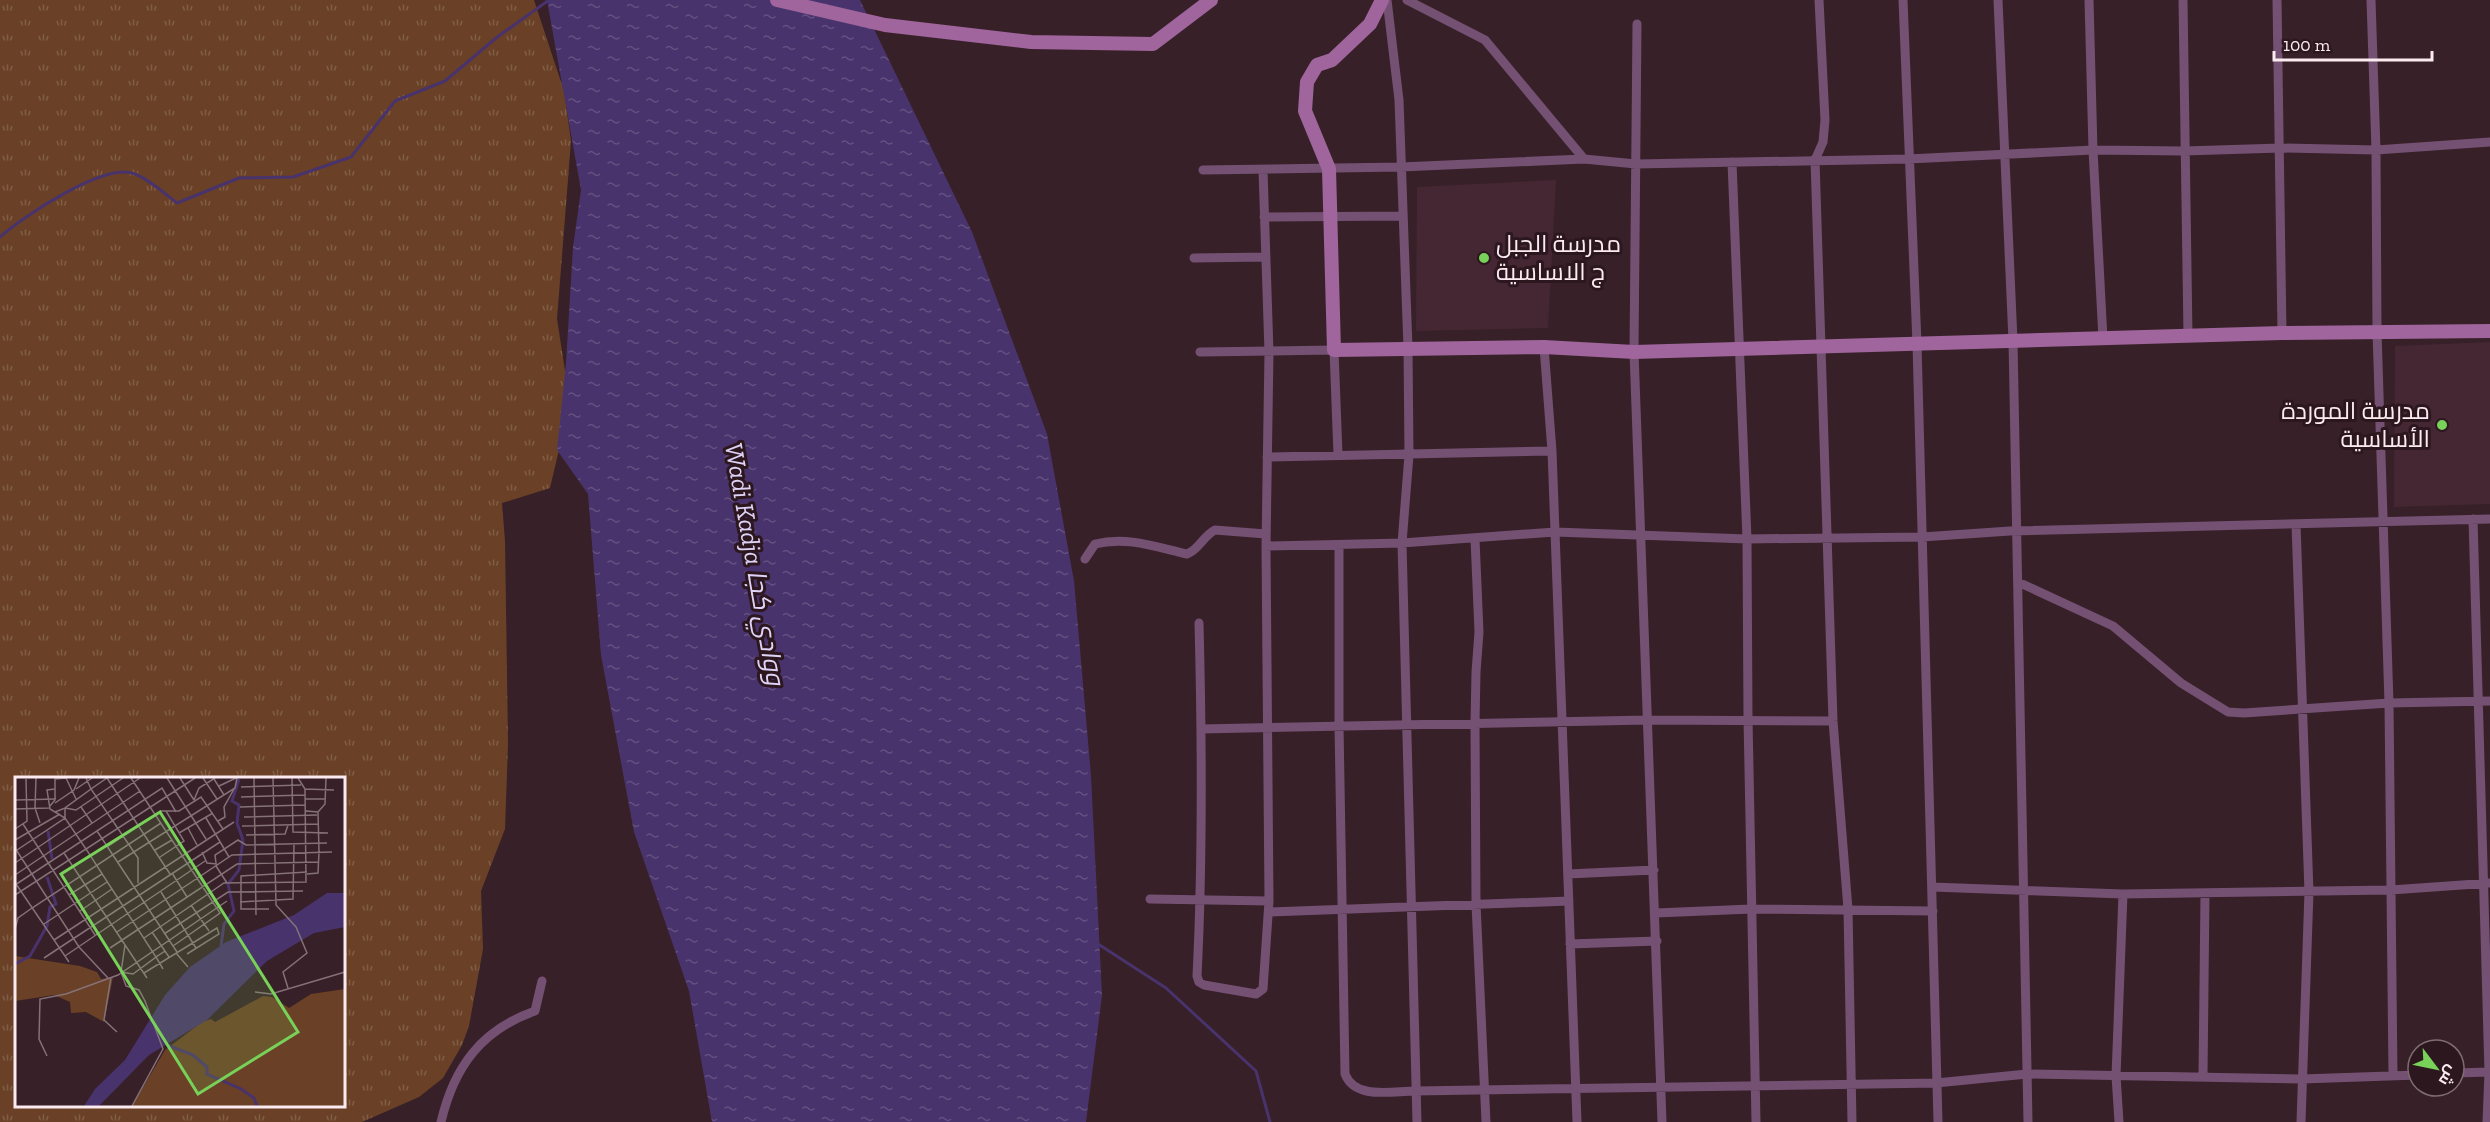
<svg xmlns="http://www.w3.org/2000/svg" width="2490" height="1122" font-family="'Zilla Slab',Cairo,serif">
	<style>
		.built { fill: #442732 }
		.grass { fill: url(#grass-tufts); fill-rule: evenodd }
		.water { fill: url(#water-ripples) }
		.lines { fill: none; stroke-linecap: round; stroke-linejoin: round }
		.stream { stroke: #49336c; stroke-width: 3 }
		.minor { stroke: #745073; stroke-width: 9 }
		.secondary { stroke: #9f659c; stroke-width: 14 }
		.poi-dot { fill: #78d259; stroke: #2c171f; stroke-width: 2 }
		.labels { text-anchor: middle; stroke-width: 6; stroke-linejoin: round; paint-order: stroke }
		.poi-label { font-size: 24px; fill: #fbebf0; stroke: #2c171f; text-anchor: start }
		.water-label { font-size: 26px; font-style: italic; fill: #ded3f7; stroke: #2c171f }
		.inset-river { fill: none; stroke: #49336c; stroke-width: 3 }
		.inset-road { fill: none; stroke: #857178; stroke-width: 1.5 }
		.view { fill: #78d259; fill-opacity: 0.15; stroke: #78d259; stroke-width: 3 }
		.inset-edge { fill: none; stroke: #fbebf0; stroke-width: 3 }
	</style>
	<defs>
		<pattern id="grass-tufts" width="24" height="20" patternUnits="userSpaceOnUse" patternTransform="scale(1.5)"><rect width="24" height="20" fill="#6a4126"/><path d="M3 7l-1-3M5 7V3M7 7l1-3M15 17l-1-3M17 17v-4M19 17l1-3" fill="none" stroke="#805d46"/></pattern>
		<pattern id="water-ripples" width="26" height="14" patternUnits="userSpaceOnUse" patternTransform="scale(1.5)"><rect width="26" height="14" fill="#49336c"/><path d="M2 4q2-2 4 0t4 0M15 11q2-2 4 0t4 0" fill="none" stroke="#645181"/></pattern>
	</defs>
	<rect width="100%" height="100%" fill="#372028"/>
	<path class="built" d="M 1556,180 L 1548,328 L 1416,331 L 1417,187 Z
		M 2490,342 L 2490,504 L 2394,507 L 2395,346 Z"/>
	<path class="grass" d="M 0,0 L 534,0 L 564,91 L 571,141 L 557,319 L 570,403 L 550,488 L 502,503 L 505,541 L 508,744 L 505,829 L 481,891 L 483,949 L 469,1026 L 462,1045 L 443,1078 L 419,1097 L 362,1122 L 0,1122 ZM 16,778 L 344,778 L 344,1106 L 16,1106 Z"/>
	<path class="water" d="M 547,0 L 860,0 L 972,232 L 1047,434 L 1074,581 L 1091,776 L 1102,995 L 1086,1122 L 712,1122 L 689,991 L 634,832 L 601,655 L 588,494 L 557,450 L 566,363 L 573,247 L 581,190 Z"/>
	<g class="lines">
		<path class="stream" d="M 0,237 C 22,217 106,161 135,174 C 150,180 164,193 177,203 L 239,178 L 293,177 L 351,157 L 395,101 L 445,81 L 496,38 L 549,0
			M 1098,944 L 1166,988 L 1256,1071 L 1270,1122"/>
		<path class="minor" d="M 1387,0 L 1399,100 L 1408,348 L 1409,455 L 1402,543 L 1417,1122
			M 1407,0 L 1485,40 L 1584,159
			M 1819,0 L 1825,120 L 1823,142 L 1815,160 L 1833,721 L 1848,909 L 1852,1122
			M 1903,0 L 1917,344 L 1938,1122
			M 1998,0 L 2013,341 L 2028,1122
			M 2089,0 L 2093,150 L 2103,339
			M 2183,0 L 2188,336
			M 2277,0 L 2282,333
			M 2371,0 L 2376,150 L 2377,332 L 2389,703 L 2393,1076
			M 1637,24 L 1634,352 L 1662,1122
			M 1732,162 L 1747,539 L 1748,719 L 1756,1122
			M 1203,170 L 1401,167 L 1584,159 L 1636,164 L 1908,159 L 2093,150 L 2184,151 L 2281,148 L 2376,150 L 2490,142
			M 1264,217 L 1403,216
			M 1194,258 L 1266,257
			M 1544,347 L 1552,451 L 1577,1122
			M 1200,352 L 1334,350 L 1338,455
			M 1267,457 L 1552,451
			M 2473,519 L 2489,1072 L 2487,1122
			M 2296,524 L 2309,892 L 2301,1122
			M 1475,539 L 1479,632 L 1476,672 L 1475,723 L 1476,904 L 1486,1122
			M 1339,545 L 1339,725 L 1345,1074 C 1355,1100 1392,1091 1415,1091 L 1936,1083 L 2027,1074 L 2302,1079 L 2418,1075
			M 1266,546 L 1402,543 L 1555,532 L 1747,539 L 1922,537 L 2010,531 L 2490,519
			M 1085,559 L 1095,544 C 1127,536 1156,547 1187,554 C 1199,550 1203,536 1215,530 L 1266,534
			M 2018,582 L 2113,626 L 2181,683 L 2228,712 L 2244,713 L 2389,703 L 2490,701
			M 1199,623 C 1202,740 1203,858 1197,976 L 1199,982 L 1204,985 L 1256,994 L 1263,989 L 1269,901 L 1266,546 L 1269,352 L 1263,170
			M 1201,729 L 1648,720 L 1833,721
			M 1568,874 L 1654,870
			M 1932,887 L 2123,894 L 2391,890 L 2490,883
			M 1150,899 L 1269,901
			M 1269,912 L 1569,901
			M 1656,913 L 1751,909 L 1933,911
			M 1570,944 L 1657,941
			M 2454,1073 L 2490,1072
			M 2203,1077 L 2205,893
			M 441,1122 C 454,1067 481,1030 535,1011 L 542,981
			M 2119,1122 L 2116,1076 L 2123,894"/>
		<path class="secondary" d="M 777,0 L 885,25 L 1031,42 L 1153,44 L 1211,0
			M 1382,0 L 1370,24 L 1332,60 L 1317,65 L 1307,82 L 1305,111 L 1329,169 L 1334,350 L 1544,347 L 1634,352 L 2282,333 L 2490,331"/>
	</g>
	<g class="poi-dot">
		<circle cx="1484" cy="258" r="6"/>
		<circle cx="2442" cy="425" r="6"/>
	</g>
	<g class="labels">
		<g class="poi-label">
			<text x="1496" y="252">مدرسة الجبل<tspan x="1496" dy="28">ج الاساسية</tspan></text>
			<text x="2430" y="419" text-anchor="end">مدرسة الموردة<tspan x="2430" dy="28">الأساسية</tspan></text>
		</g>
		<g class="water-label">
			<text transform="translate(755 564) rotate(80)" y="9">Wadi Kadja ووادي كجا</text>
		</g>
	</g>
	<g transform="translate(15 777)">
		<rect width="330" height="330" fill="#372028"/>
		<path d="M 0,179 L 65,189 L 82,195 L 86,202 L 98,200 L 89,245 L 71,235 L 56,236 L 55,225 L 39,218 L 0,224 ZM 330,212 L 330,329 L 117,329 L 150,273 L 187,245 L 196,242 L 200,245 L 248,219 L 257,220 L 274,231 L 296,217 Z" fill="#6a4126"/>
		<path d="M 312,116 L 330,116 L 330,150 L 299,156 L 252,184 L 192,243 L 134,278 L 84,329 L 69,329 L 80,312 L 110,283 L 150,218 L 175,190 L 211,165 L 279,138 Z" fill="#49336c"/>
		<path class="inset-river" d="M 33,54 L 37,82M 206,169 L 209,147 L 219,134 L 213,107 L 224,93 L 228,63 L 222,46 L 224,28 L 217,24 L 224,2M 0,187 L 15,179 L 32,149 L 35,130 L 41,127 L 32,100M 152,268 L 178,278 L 192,290 L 192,297 L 226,312 L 239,321 L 242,329"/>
		<path class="inset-road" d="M 21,1 L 20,31 L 25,46M 51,1 L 61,22M 92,1 L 76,12 L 123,81 L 123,106M 92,1 L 155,97M 116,1 L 205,136 L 158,169M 152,1 L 191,62M 165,1 L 179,23M 188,1 L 202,22M 239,1 L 241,138M 258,1 L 261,128 L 281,150 L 292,176 L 268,195 L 273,211M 277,1 L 278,55 L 313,56M 199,2 L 209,18M 204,9 L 221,1M 226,10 L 286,8M 61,12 L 77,1M 290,12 L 319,13M 226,20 L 290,18M 290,22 L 310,22M 0,23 L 41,22M 179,23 L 184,11 L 200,1M 40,26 L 59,13 L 64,1M 35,29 L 40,23 L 40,2 L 51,1M 66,30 L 77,46M 225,30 L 290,28M 0,32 L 34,31M 291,34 L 303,35 L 304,75 L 303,96 L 292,97M 40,35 L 50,31 L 61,33 L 108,1M 303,35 L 310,27 L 311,1M 229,40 L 302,38M 191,41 L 214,80M 203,44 L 210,40 L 209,30 L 219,12M 8,47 L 80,158M 227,49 L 303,47M 173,51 L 182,68M 0,52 L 12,44 L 11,2M 82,54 L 162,175M 164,56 L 198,36M 231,58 L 270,57 L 273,48M 0,63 L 45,37M 92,70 L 146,34 L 164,34 L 186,20 L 208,52M 0,71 L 64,170 L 93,201M 2,73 L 50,41 L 50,31 L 76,12 L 71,1M 140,73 L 157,63M 187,75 L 192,86 L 202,87M 49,76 L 132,201M 145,80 L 169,64 L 151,34M 103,85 L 220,11 L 222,1M 0,86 L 125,1M 201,86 L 200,78 L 223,63 L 231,68 L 312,66M 201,89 L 212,106M 157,96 L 172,120M 0,98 L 125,14M 1,107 L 54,185M 0,108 L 147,11 L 161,35M 146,115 L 181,171M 0,118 L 71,72 L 50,41 L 35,32 L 32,13 L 40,12M 54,118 L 87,97M 225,125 L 278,122 L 279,67M 176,128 L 194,154M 254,132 L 226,132 L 226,99 L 292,95M 65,134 L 97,112M 29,147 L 92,105M 0,152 L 3,141 L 17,131 L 146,46M 102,155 L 217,78 L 317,75M 137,155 L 154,180M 149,157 L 213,115 L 288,114M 129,161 L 209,106 L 291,105 L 290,12 L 283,1M 39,163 L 219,45M 95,171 L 222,87 L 304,85M 161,176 L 173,190M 50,179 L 190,84M 29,181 L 205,65M 148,192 L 141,180 L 150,174M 106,195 L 110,168M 129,196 L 202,151 L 204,157 L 172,177M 96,200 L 89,243 L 102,255M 240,215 L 256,217 L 330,195M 32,279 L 24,262 L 25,222 L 51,217 L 103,198 L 212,124M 117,329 L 148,272 L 130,224 L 124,213 L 111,209 L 106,195 L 118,197 L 141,180 L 71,72 L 180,1"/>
		<path class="view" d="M 145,35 L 283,255 L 183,317 L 46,97 Z"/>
		<rect width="330" height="330" class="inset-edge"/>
	</g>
	<g transform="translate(2436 1068) rotate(122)"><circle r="28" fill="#2c171f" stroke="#7f6c73" stroke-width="1.5"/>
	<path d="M0-4.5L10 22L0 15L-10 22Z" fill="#78d259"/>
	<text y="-9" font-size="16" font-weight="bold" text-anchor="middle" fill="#fbebf0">ش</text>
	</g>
	<path d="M2274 51v9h158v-9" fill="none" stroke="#fbebf0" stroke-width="3"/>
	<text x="2283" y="51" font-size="18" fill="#fbebf0" stroke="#2c171f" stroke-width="4.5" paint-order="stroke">100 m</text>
</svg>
